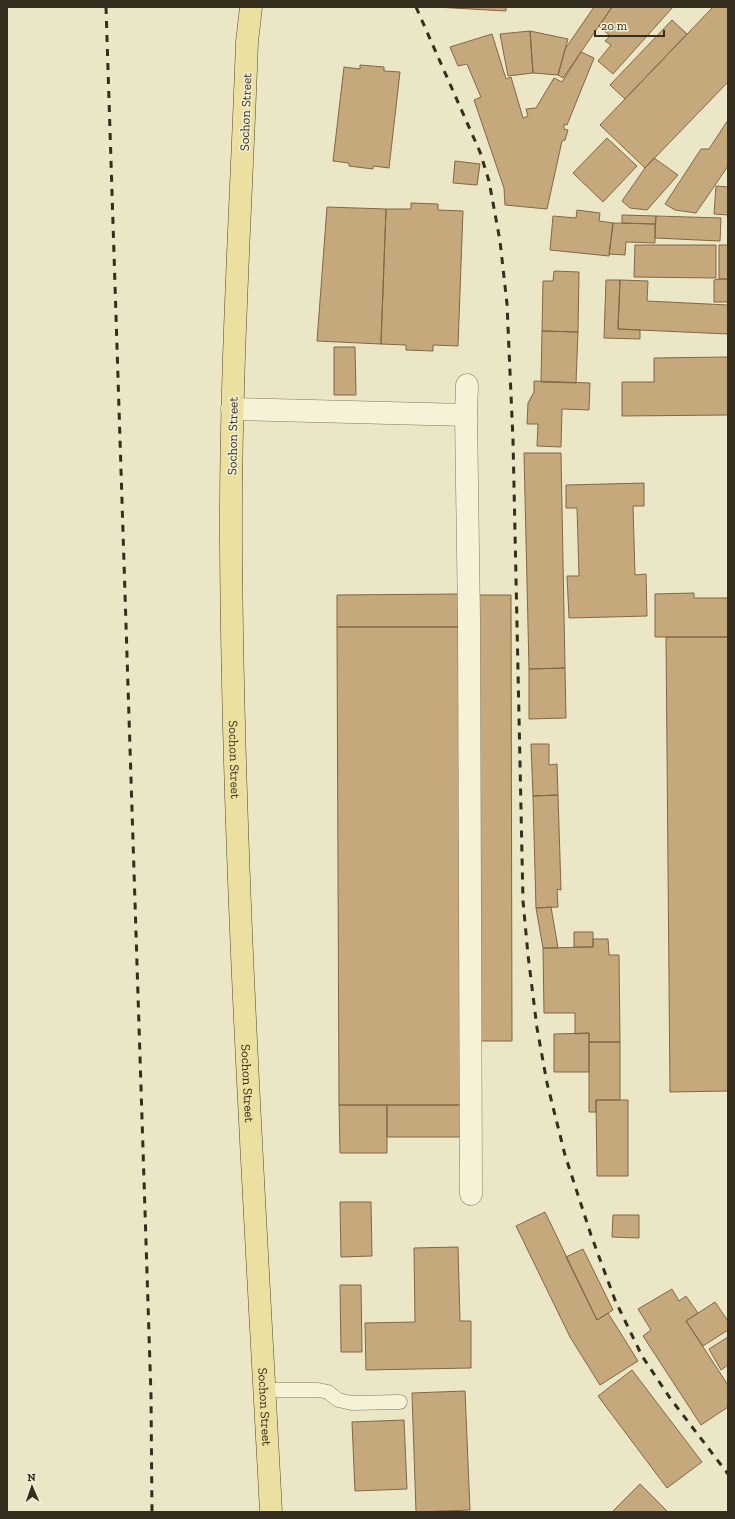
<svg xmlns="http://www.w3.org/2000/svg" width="735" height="1519" font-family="'Zilla Slab',serif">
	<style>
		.building { fill: #c6a87d; stroke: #826744 }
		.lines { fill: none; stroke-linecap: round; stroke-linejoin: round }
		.service-casing { stroke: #84785c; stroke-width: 15 }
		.minor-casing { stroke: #84785c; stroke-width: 23 }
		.primary-casing { stroke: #524630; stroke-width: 23 }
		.service { stroke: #f6f2d7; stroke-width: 14 }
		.minor { stroke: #f6f2d7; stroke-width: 22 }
		.primary { stroke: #ebe09f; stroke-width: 22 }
		.rail { stroke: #352e1f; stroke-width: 3; stroke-dasharray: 7 7; stroke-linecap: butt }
		.labels { text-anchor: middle; stroke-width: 3; stroke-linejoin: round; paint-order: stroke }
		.street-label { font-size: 13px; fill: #352e1f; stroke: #f3efd4 }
	</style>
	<rect width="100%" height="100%" fill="#ebe6c5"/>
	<path class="building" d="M 436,7 L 506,7 L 506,11 Z
		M 594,7 L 612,7 L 563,78 L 558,75 L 565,49 Z
		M 612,7 L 673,7 L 613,74 L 598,61 L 611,45 L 605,41 L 610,36 L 599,26 Z
		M 713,7 L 728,7 L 728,82 L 645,168 L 600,125 Z
		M 672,20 L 687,34 L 625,99 L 610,85 Z
		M 530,31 L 568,39 L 558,75 L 533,73 Z
		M 530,31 L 533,73 L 508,76 L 500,34 Z
		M 492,34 L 506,79 L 511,77 L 523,118 L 528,116 L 526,109 L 536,108 L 554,78 L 562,82 L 581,52 L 594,58 L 567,125 L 564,124 L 564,129 L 568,130 L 565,140 L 562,141 L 547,209 L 505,205 L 504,188 L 474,100 L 481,97 L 467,64 L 458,66 L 450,47 Z
		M 360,65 L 384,67 L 384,71 L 400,72 L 389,168 L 373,166 L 373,169 L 349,166 L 349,163 L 333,161 L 344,67 L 360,69 Z
		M 728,120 L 728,166 L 696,213 L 675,210 L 665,204 L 701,149 L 709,149 Z
		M 607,138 L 637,166 L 603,202 L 573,173 Z
		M 654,158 L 678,175 L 647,210 L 630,208 L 622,201 L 645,168 Z
		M 455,161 L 480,164 L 477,185 L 453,183 Z
		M 716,186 L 728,187 L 728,215 L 714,214 Z
		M 411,203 L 438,204 L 438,210 L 463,211 L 458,346 L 433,345 L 433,351 L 406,350 L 406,345 L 381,344 L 386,209 L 411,209 Z
		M 327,207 L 386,209 L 381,344 L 317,341 Z
		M 577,210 L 600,213 L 599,221 L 613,223 L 609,256 L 550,250 L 553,216 L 576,218 Z
		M 622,215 L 656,216 L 655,224 L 622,223 Z
		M 656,216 L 721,218 L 720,241 L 655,238 Z
		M 613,223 L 655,224 L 655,243 L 626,242 L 625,255 L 609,254 Z
		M 635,245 L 716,245 L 716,278 L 634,277 Z
		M 719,245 L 728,245 L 728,279 L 719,279 Z
		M 554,271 L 579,272 L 578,332 L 542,331 L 543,281 L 553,281 Z
		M 719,279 L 728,279 L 728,302 L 714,302 L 714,280 Z
		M 606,280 L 620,280 L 618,329 L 640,330 L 640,339 L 604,338 Z
		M 620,280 L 648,281 L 647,301 L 728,305 L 728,334 L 618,329 Z
		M 542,331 L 578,332 L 576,383 L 541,382 Z
		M 334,347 L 355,347 L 356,395 L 334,395 Z
		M 728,357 L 728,415 L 622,416 L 622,382 L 654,382 L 654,358 Z
		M 534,381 L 590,383 L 589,410 L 562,409 L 561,447 L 537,446 L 538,424 L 527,424 L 528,403 L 534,392 Z
		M 524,453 L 561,453 L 565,668 L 529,669 Z
		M 644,483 L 644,506 L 633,506 L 635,575 L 646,574 L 647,616 L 569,618 L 567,576 L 579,576 L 577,508 L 566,508 L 566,485 Z
		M 694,593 L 694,598 L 728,598 L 728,637 L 655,637 L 655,594 Z
		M 459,594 L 459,627 L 337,627 L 337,595 Z
		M 477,595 L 511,595 L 512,1041 L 478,1041 Z
		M 337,627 L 459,627 L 461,1105 L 339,1105 Z
		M 666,637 L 728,637 L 728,1091 L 670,1092 Z
		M 565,668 L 566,718 L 529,719 L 529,669 Z
		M 531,744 L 549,744 L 549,765 L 557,764 L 558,795 L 533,796 Z
		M 558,795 L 561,890 L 557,889 L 558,907 L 536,908 L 533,796 Z
		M 551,907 L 558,948 L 543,948 L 536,908 Z
		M 574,932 L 593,932 L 593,947 L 574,947 Z
		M 593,939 L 608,939 L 609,955 L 619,955 L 620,1042 L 589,1042 L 589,1033 L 575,1034 L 575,1013 L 544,1013 L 543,948 L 593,947 Z
		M 589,1033 L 589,1072 L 554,1072 L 554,1034 Z
		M 589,1042 L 620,1042 L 620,1100 L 596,1100 L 596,1112 L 589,1112 Z
		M 596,1100 L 628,1100 L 628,1176 L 597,1176 Z
		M 339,1105 L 387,1105 L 387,1153 L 340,1153 Z
		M 387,1105 L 461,1105 L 462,1137 L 387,1137 Z
		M 340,1202 L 371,1202 L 372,1256 L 341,1257 Z
		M 545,1212 L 597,1320 L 608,1313 L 638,1361 L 600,1385 L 570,1337 L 516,1226 Z
		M 613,1215 L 639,1215 L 639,1238 L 612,1237 Z
		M 458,1247 L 460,1321 L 471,1321 L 471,1368 L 366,1370 L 365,1323 L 415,1322 L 414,1248 Z
		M 583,1249 L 613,1310 L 597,1320 L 566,1257 Z
		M 340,1285 L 361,1285 L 362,1352 L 341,1352 Z
		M 672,1289 L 679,1301 L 686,1296 L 698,1313 L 686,1321 L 728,1385 L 728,1407 L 701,1425 L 643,1336 L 651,1330 L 638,1309 Z
		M 715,1302 L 728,1321 L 728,1330 L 703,1346 L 686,1321 Z
		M 728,1337 L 728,1365 L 721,1370 L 709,1349 Z
		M 632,1370 L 702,1462 L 667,1488 L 598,1396 Z
		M 465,1391 L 470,1510 L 416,1512 L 412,1393 Z
		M 404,1420 L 407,1489 L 355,1491 L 352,1422 Z
		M 640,1484 L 668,1512 L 612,1512 Z"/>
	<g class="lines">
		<g class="service-casing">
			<path id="service" d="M 265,1390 L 318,1390 L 328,1392 L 338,1400 L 352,1403 L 400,1402"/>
		</g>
		<g class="minor-casing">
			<path id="minor" d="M 467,385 L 466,415 L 469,618 L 471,1194
				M 232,409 L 466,415"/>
		</g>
		<g class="primary-casing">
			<g id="primary">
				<path id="s1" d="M 251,7 L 247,42 C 241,209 230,377 231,544 C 233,867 254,1190 271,1512"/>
			</g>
		</g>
		<use href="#service" class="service"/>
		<use href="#minor" class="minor"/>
		<use href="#primary" class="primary"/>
		<path class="rail" d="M 106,7 L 151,1396 L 152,1512
			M 416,7 L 480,152 L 489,181 L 500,241 L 507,304 L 513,440 L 523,901 L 528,955 L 537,1028 L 547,1083 L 565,1155 L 591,1235 L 615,1300 L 642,1356 L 670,1398 L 728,1474"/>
	</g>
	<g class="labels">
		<g class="street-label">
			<text transform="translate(245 112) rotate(-88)" y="5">Sochon Street</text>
			<text transform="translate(232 436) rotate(-89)" y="5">Sochon Street</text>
			<text dy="5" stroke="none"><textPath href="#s1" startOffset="753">Sochon Street</textPath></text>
			<text dy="5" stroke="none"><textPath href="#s1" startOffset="1077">Sochon Street</textPath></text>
			<text dy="5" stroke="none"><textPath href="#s1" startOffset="1401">Sochon Street</textPath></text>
		</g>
	</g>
	<rect width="735" height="1519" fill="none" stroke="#352e1f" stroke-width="16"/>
	<g transform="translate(32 1487) rotate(358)" stroke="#f3efd4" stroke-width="3" paint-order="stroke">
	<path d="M0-3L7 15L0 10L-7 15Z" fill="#352e1f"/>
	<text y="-6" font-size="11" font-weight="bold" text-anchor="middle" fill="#352e1f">N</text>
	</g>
	<path d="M595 30v6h69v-6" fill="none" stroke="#352e1f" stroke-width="2"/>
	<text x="601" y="30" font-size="12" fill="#352e1f" stroke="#f3efd4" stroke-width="3" paint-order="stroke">20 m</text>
</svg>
